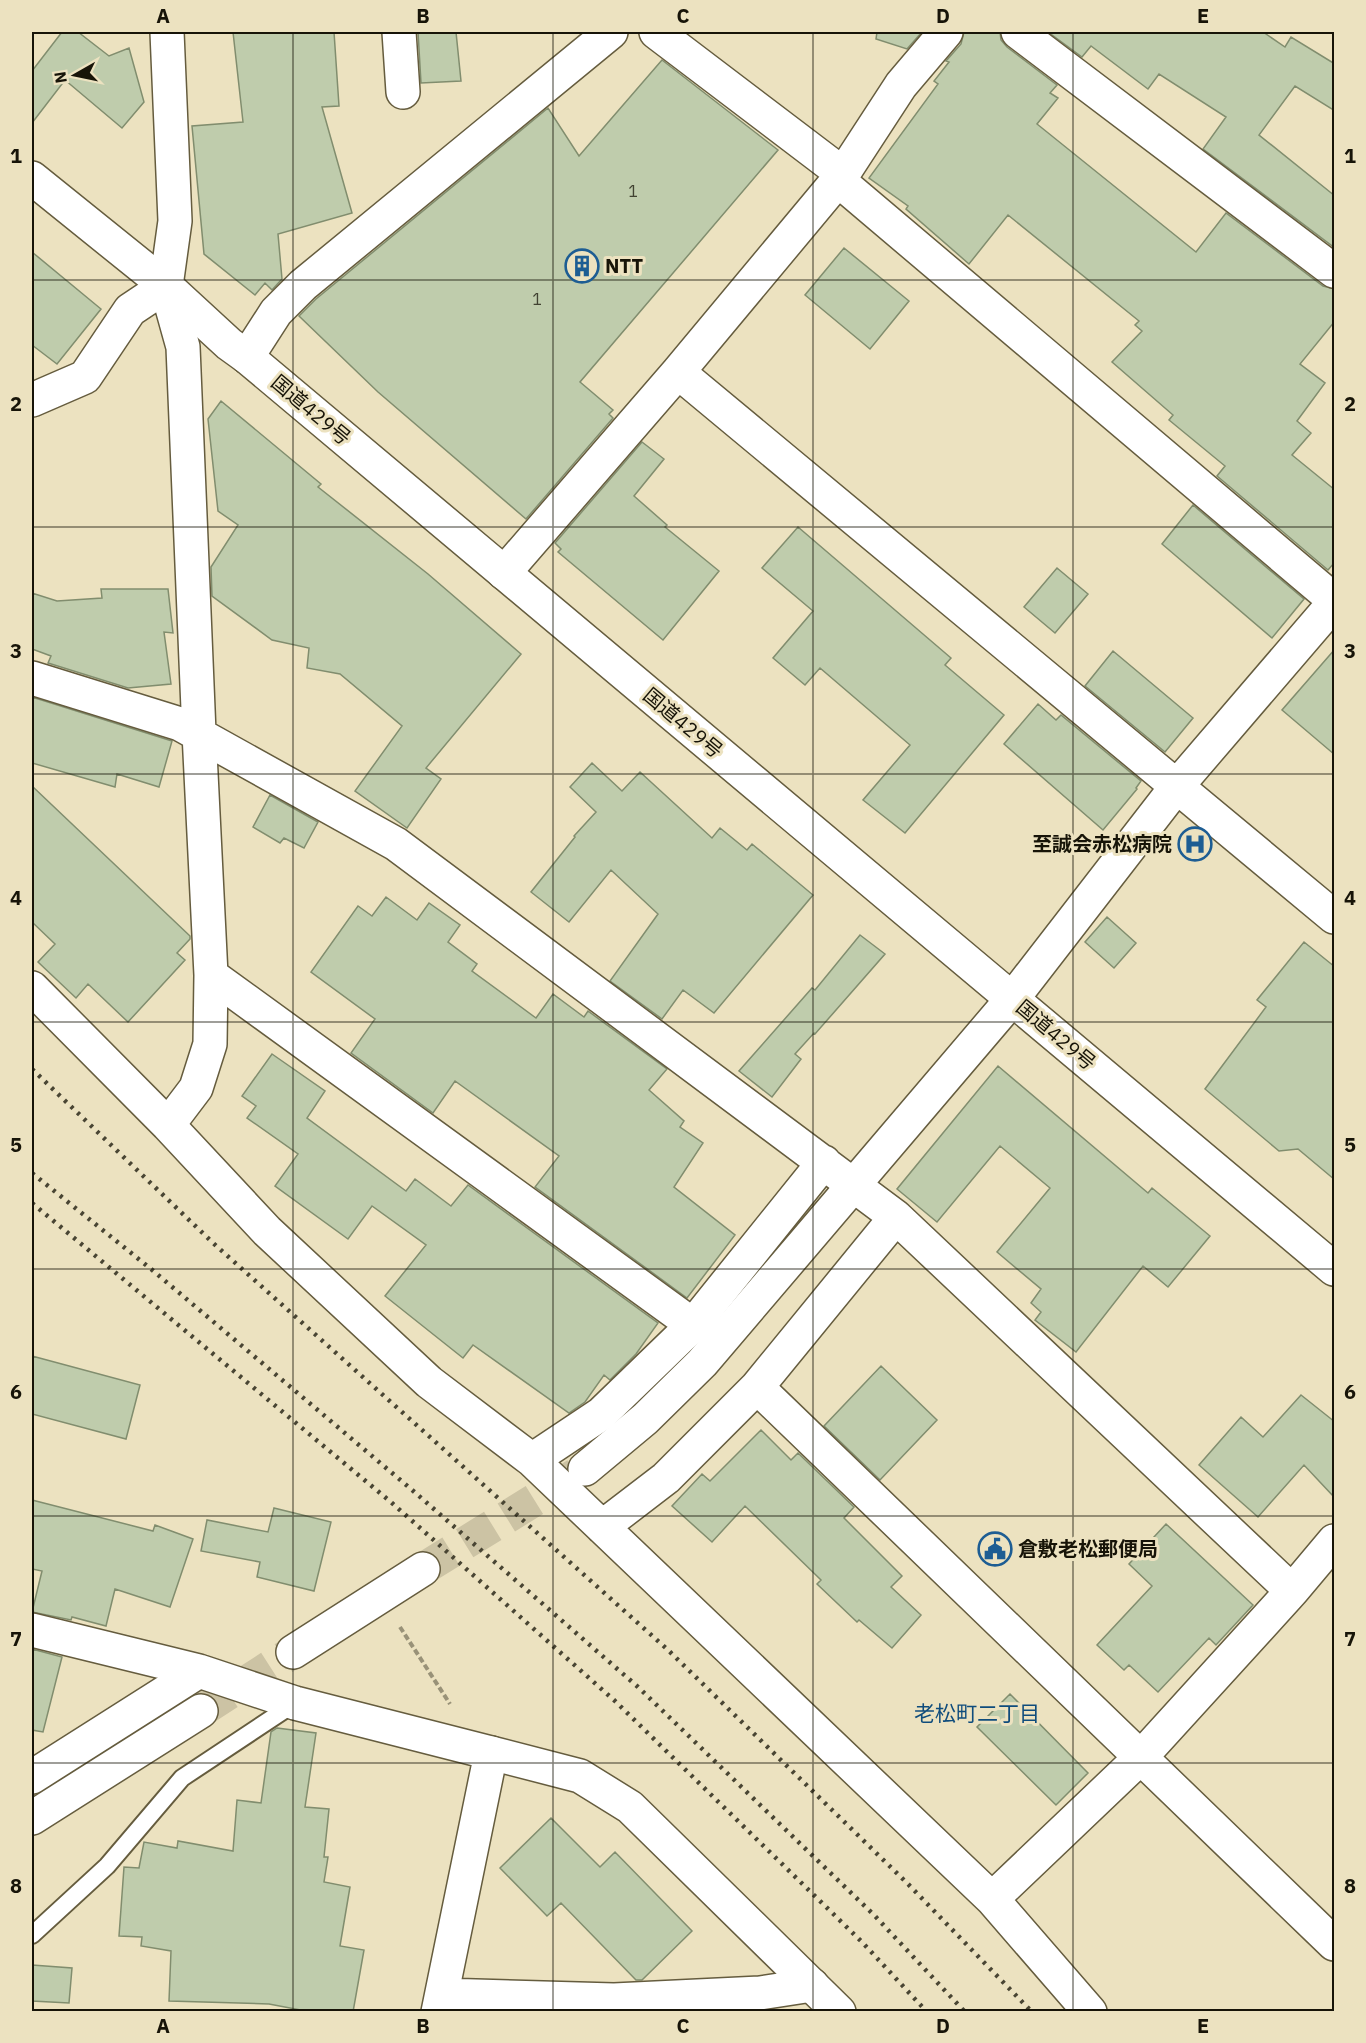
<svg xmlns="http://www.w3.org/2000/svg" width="1366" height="2043" font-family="'IBM Plex Sans','Noto Sans JP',sans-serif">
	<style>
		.building { fill: #bfccac; stroke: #818d6e; stroke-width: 1.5 }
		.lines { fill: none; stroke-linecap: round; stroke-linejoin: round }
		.tertiary-tunnel { stroke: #ccc3a4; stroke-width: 33; stroke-dasharray: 33 16; stroke-linecap: butt }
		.service-casing { stroke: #655c3e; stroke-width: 20 }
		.minor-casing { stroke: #655c3e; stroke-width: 36 }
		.tertiary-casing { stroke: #655c3e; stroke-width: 36 }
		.trunk-casing { stroke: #655c3e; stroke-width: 36 }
		.path { stroke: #999278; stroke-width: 4; stroke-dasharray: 6 3; stroke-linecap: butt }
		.service { stroke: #fff; stroke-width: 16 }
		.minor { stroke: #fff; stroke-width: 33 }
		.tertiary { stroke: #fff; stroke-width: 33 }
		.trunk { stroke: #fff; stroke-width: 33 }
		.rail { stroke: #494533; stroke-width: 4.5; stroke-dasharray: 3 6; stroke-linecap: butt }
		.grid { fill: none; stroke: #171408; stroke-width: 1.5; stroke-opacity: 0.55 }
		.labels { text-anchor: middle; stroke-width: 6; stroke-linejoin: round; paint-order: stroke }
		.number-label { font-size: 16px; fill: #414231 }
		.poi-label { font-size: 20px; font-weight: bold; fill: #171408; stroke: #ece2c0; text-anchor: start }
		.street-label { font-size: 20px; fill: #171408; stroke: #ece2c0 }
		.neighbourhood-label { font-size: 21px; fill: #0f4c7c; stroke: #ece2c0 }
		.neatline { fill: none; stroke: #171408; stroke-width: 2 }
		.grid-label { font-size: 20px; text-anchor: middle; font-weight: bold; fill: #171408 }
	</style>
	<rect width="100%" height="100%" fill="#ece2c0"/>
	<path class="building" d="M 62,32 L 78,32 L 109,56 L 129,48 L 144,102 L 122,128 L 65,80 L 32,123 L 32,71 Z
		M 233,32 L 334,32 L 339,106 L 322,107 L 352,213 L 278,234 L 282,279 L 272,290 L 265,283 L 255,295 L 204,254 L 192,126 L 243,122 Z
		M 418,32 L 456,32 L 461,81 L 421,83 Z
		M 877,32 L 922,32 L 907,49 L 876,39 Z
		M 964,32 L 1000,32 L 1001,40 L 1007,47 L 1057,85 L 1050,93 L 1058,98 L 1037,124 L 1196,252 L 1226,213 L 1323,286 L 1335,289 L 1335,321 L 1300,364 L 1325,383 L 1297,421 L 1311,433 L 1292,455 L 1335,490 L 1335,562 L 1328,570 L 1217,476 L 1225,466 L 1169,420 L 1173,415 L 1112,362 L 1142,331 L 1135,325 L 1139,321 L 1008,215 L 969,264 L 906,209 L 908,206 L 869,178 L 938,84 L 934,81 L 949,62 L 946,61 L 961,44 Z
		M 1048,32 L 1263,32 L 1285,47 L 1291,37 L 1335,64 L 1335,111 L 1295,86 L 1259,135 L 1335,196 L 1335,248 L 1203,149 L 1226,117 L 1159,74 L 1148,89 L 1091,46 L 1082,57 Z
		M 662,60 L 778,150 L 580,382 L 613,410 L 609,414 L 613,418 L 526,519 L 378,392 L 299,316 L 316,299 L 548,108 L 579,156 Z
		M 844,248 L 909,301 L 870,349 L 805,295 Z
		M 32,252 L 101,309 L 57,364 L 32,345 Z
		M 221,401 L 321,484 L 318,487 L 428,574 L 521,654 L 426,768 L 441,779 L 407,828 L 355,791 L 402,726 L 340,674 L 307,668 L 309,648 L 272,640 L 212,596 L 211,567 L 238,525 L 218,511 L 208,419 Z
		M 642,442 L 664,459 L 634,496 L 667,525 L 665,527 L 719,571 L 663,640 L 558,552 L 561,549 L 555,543 Z
		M 1193,505 L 1304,599 L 1272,638 L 1162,544 Z
		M 798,527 L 951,658 L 945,665 L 1004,715 L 905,833 L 863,800 L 910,745 L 820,668 L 805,685 L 773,658 L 813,611 L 762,568 Z
		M 1057,568 L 1088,594 L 1055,633 L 1024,607 Z
		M 101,589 L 168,589 L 173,633 L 164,632 L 171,684 L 128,688 L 48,663 L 51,656 L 32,649 L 32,593 L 57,601 L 102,598 Z
		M 1335,649 L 1335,755 L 1282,710 Z
		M 1113,651 L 1193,718 L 1165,752 L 1085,686 Z
		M 32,697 L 172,741 L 159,787 L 117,774 L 115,787 L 32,763 Z
		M 1038,704 L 1056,720 L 1061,715 L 1141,781 L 1136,788 L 1137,789 L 1103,830 L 1004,744 Z
		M 592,763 L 622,791 L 640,772 L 712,838 L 720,828 L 747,850 L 752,844 L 813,895 L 714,1013 L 683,990 L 662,1019 L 610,981 L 658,914 L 611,870 L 569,922 L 531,892 L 575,837 L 574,836 L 596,812 L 570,787 Z
		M 32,786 L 190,936 L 190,939 L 177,953 L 185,960 L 128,1022 L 88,984 L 76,998 L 38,962 L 55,944 L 32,922 Z
		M 270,795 L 318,822 L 304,848 L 284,838 L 280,843 L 253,827 Z
		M 386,897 L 417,920 L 429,903 L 460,925 L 448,942 L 477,964 L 472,971 L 536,1018 L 553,994 L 584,1017 L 588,1011 L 667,1069 L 649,1090 L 684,1121 L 680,1127 L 703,1143 L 674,1187 L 735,1235 L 687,1298 L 535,1187 L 559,1156 L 455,1081 L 433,1113 L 351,1053 L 375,1019 L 311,972 L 358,906 L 372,916 Z
		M 1107,917 L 1136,943 L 1114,968 L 1085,942 Z
		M 860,935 L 885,954 L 815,1034 L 814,1033 L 795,1054 L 801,1059 L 772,1097 L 739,1071 L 812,988 L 815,990 Z
		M 1304,942 L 1335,967 L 1335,1180 L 1298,1149 L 1279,1151 L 1205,1089 L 1266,1007 L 1257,1000 Z
		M 272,1054 L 325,1091 L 307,1118 L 406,1191 L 415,1179 L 451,1206 L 468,1185 L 658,1323 L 636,1354 L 610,1380 L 604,1375 L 585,1402 L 569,1413 L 473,1345 L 463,1358 L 385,1296 L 426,1245 L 372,1206 L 348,1239 L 275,1186 L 298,1154 L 247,1118 L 256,1106 L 242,1096 Z
		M 998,1066 L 1148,1193 L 1152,1188 L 1210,1236 L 1168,1287 L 1143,1266 L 1076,1352 L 1035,1320 L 1041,1312 L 1031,1303 L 1041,1289 L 997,1252 L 1050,1188 L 1000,1146 L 937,1222 L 897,1189 Z
		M 32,1356 L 140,1385 L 126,1439 L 32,1414 Z
		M 881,1366 L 937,1420 L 880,1480 L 824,1426 Z
		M 1301,1395 L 1335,1422 L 1335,1498 L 1304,1465 L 1258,1517 L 1199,1465 L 1241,1417 L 1263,1437 Z
		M 761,1430 L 791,1460 L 798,1453 L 854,1507 L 844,1518 L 902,1576 L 891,1587 L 921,1615 L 892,1648 L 859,1620 L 857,1622 L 817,1584 L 821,1580 L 745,1506 L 712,1542 L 672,1506 L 702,1474 L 710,1481 Z
		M 32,1500 L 153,1531 L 155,1525 L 193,1539 L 170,1607 L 115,1589 L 106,1626 L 72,1617 L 71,1620 L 32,1612 L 42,1571 L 32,1569 Z
		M 274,1508 L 331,1522 L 314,1591 L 257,1577 L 260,1562 L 201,1551 L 207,1520 L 268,1532 Z
		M 1166,1524 L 1253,1605 L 1216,1645 L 1209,1638 L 1158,1692 L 1129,1665 L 1124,1670 L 1097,1645 L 1152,1586 L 1129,1564 Z
		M 32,1649 L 62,1657 L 43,1732 L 32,1730 Z
		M 1010,1694 L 1088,1773 L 1056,1805 L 977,1727 Z
		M 277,1728 L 316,1733 L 305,1807 L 329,1809 L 324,1857 L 328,1857 L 324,1882 L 350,1887 L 340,1946 L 364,1950 L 353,2012 L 311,2012 L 269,2004 L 169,2001 L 171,1951 L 141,1946 L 142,1937 L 119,1936 L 124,1867 L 139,1868 L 144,1842 L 177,1848 L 178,1841 L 233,1851 L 237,1800 L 261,1803 L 271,1732 Z
		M 551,1818 L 600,1867 L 615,1852 L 692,1931 L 642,1980 L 636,1980 L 561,1903 L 547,1916 L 500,1868 Z
		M 32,1965 L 72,1968 L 69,2003 L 32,2001 Z"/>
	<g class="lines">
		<path class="tertiary-tunnel" d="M 423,1569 L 583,1470
			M 201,1711 L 293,1652"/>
		<g class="service-casing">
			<path id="service" d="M 32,1935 L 107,1866 L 182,1778 L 295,1703"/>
		</g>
		<g class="minor-casing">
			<path id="minor" d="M 167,32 L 175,221 L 166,286 L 183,347 L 199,733 L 211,975 L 210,1044 L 196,1088 L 168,1125
				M 399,32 L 403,92
				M 656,32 L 843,174
				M 1018,32 L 1334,271
				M 838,180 L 1334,600
				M 247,357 L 276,312 L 303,285 L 611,32
				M 678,372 L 1334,917
				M 32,400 L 85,377 L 130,310 L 166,286
				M 504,573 L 678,372 L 843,174 L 901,85 L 946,32
				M 32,678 L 180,724 L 396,844 L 896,1217 L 757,1387 L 666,1478 L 602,1527
				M 211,975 L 693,1325
				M 32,988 L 168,1125 L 267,1231 L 429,1382 L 532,1460 L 992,1899 L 1090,2012
				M 1013,998 L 1177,786 L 1334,603
				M 896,1217 L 1292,1591
				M 757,1387 L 1334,1944
				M 532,1460 L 601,1414 L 693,1325 L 824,1162
				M 32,1630 L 199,1671 L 295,1703 L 491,1753 L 438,2012
				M 32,1777 L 199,1671
				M 992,1899 L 1140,1758 L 1292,1591 L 1334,1541
				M 442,1995 L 614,2000 L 760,1993 L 812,1985"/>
		</g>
		<g class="tertiary-casing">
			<path id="tertiary" d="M 585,1469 L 645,1419 L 702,1363 L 1013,998
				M 293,1652 L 423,1569
				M 491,1753 L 580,1776 L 630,1807 L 839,2012
				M 32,1818 L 201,1711"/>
		</g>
		<g class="trunk-casing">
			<path id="trunk" d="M 32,178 L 166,286 L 229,344 L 247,357 L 1334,1269"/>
		</g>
		<path class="path" d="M 400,1627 L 450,1704"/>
		<use href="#service" class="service"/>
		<use href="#minor" class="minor"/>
		<use href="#tertiary" class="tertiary"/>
		<use href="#trunk" class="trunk"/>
		<path class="rail" d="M 32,1069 L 212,1242 L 667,1649 L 908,1884 L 1032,2012
			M 32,1173 L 151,1269 L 411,1489 L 638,1687 L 874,1915 L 965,2012
			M 32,1203 L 392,1503 L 615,1701 L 862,1942 L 927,2012"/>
	</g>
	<path class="grid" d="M 293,32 L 293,2012M 553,32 L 553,2012M 813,32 L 813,2012M 1073,32 L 1073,2012M 32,280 L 1334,280M 32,527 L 1334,527M 32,774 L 1334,774M 32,1022 L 1334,1022M 32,1269 L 1334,1269M 32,1516 L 1334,1516M 32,1763 L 1334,1763"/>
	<defs>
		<g id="building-ring" transform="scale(1.725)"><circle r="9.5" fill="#ece2c0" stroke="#1d5d93" stroke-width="1.5"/><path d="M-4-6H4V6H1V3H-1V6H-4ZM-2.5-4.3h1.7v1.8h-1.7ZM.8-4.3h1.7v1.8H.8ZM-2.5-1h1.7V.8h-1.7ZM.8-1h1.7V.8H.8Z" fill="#1d5d93"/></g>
		<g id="hospital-ring" transform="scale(1.725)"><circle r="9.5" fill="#ece2c0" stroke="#1d5d93" stroke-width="1.5"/><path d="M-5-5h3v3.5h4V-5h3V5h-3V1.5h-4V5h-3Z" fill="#1d5d93"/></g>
		<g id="civic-ring" transform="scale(1.725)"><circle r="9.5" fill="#ece2c0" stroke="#1d5d93" stroke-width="1.5"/><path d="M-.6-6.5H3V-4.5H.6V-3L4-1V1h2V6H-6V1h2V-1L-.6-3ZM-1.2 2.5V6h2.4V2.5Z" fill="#1d5d93"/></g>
	</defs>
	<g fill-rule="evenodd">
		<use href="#building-ring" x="582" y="266"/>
		<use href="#hospital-ring" x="1195" y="844"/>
		<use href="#civic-ring" x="995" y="1549"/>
	</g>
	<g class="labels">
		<g class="number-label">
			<text x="633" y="197">1</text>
			<text x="537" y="305">1</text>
		</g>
		<g class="poi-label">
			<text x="605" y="273">NTT</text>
			<text x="1172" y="851" text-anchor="end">至誠会赤松病院</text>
			<text x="1018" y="1556">倉敷老松郵便局</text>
		</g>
		<g class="street-label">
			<text transform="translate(311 410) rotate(40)" y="7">国道429号</text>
			<text transform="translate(683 723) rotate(40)" y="7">国道429号</text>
			<text transform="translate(1056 1035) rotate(40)" y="7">国道429号</text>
		</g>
		<g class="neighbourhood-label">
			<text x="977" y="1721">老松町二丁目</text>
		</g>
	</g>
	<rect width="1366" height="2043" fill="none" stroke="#ece2c0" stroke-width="66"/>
	<g transform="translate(75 75) rotate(261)" stroke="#ece2c0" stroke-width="4.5" paint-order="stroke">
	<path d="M0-4.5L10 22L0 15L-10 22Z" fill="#171408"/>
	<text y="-9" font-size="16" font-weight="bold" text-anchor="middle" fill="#171408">N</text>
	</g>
	<rect x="33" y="33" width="1300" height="1977" class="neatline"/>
	<g class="grid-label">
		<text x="163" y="23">A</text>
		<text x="423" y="23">B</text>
		<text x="683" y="23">C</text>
		<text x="943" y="23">D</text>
		<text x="1203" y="23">E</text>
		<text x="16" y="163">1</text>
		<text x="1350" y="163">1</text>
		<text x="16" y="411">2</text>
		<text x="1350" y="411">2</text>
		<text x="16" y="658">3</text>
		<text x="1350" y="658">3</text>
		<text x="16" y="905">4</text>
		<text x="1350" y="905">4</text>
		<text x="16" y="1152">5</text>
		<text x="1350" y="1152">5</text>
		<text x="16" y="1399">6</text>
		<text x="1350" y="1399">6</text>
		<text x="16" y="1646">7</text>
		<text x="1350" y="1646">7</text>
		<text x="16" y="1893">8</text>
		<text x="1350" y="1893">8</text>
		<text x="163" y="2033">A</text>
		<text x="423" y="2033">B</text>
		<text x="683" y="2033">C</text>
		<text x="943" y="2033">D</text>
		<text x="1203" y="2033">E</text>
	</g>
</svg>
